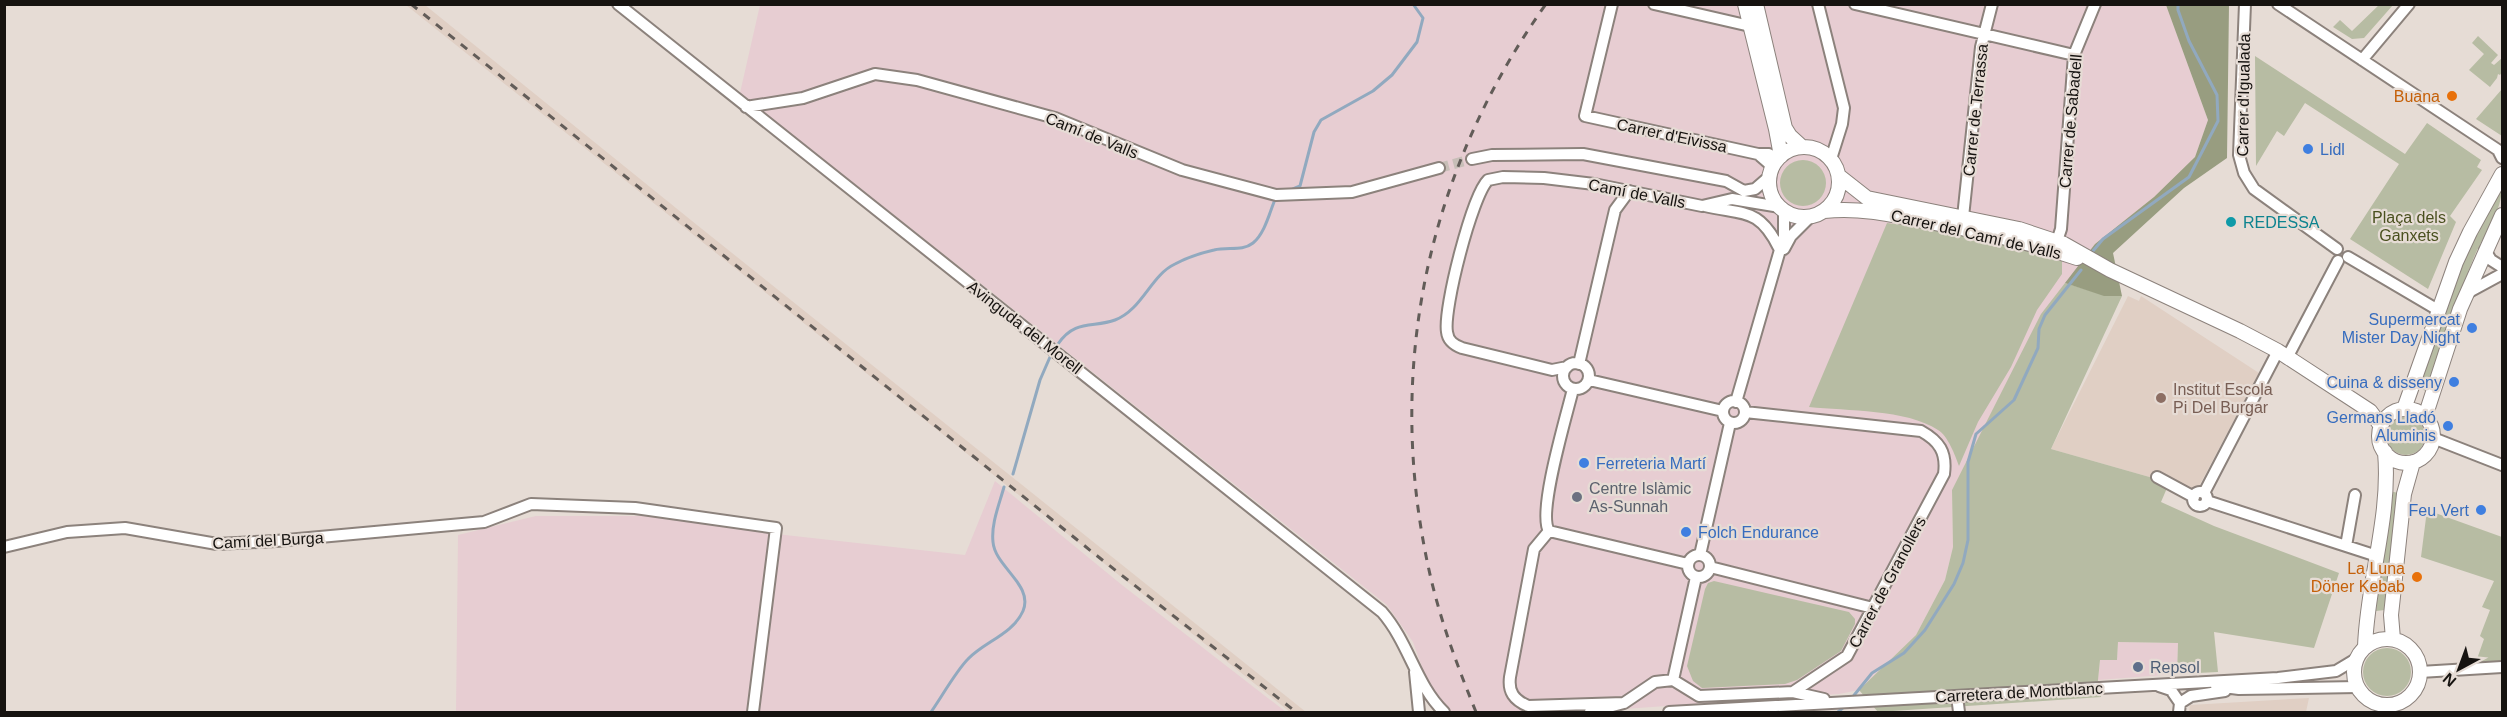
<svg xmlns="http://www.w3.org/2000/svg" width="2507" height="717" font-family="Arial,sans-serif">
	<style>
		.built { fill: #e0cfc4 }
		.industrial { fill: #e7cdd2 }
		.green { fill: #b7bca3 }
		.forest { fill: #989d80 }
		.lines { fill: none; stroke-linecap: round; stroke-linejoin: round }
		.stream { stroke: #91a9bf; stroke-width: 3 }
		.minor-tunnel { stroke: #c7beb7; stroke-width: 10; stroke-dasharray: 10 5; stroke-linecap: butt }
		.minor-casing { stroke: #8c827c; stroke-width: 14 }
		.major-casing { stroke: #8c827c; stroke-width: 16 }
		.minor { stroke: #fff; stroke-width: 10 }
		.major { stroke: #fff; stroke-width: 14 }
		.rail { stroke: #625c58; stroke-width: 3; stroke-dasharray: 8 8; stroke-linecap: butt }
		.food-dot { fill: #e8710a; stroke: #e6dcd5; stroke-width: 2 }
		.shop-dot { fill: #3f7fe0; stroke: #e6dcd5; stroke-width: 2 }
		.culture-dot { fill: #0f9aa8; stroke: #e6dcd5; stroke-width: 2 }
		.education-dot { fill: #8d6e63; stroke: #e6dcd5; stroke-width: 2 }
		.worship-dot { fill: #6b7280; stroke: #e6dcd5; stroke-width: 2 }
		.service-dot { fill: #5c6f8a; stroke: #e6dcd5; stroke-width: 2 }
		.labels { text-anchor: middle; stroke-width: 4.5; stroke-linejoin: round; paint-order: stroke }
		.street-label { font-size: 16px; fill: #161310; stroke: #e6dcd5 }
		.food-label { font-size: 16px; fill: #c56008; stroke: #e6dcd5; text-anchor: end }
		.shop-label { font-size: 16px; fill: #366cbe; stroke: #e6dcd5; text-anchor: end }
		.park-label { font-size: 16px; fill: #4a501f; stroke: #e6dcd5 }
		.culture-label { font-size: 16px; fill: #0d838f; stroke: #e6dcd5; text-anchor: start }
		.education-label { font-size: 16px; fill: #785e54; stroke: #e6dcd5; text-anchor: start }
		.worship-label { font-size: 16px; fill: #5b616d; stroke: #e6dcd5; text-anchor: start }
		.service-label { font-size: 16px; fill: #4e5e75; stroke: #e6dcd5; text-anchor: start }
	</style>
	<rect width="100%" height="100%" fill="#e6dcd5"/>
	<path class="built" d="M 406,5 L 425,5 L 697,225 L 1306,712 L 1290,712 Z
		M 2128,296 L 2139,301 L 2141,296 L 2259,373 L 2197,490 L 2156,472 L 2153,478 L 2051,449 Z
		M 2309,698 L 2306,712 L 2189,712 L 2190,705 Z"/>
	<path class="industrial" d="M 2166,4 L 2208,120 L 2195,157 L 2154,197 L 2095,244 L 1952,490 L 1953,547 L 1945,580 L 1916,635 L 1859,690 L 1839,694 L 1581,712 L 1438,712 L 1413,642 L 1387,605 L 740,93 L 760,5 Z
		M 995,481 L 1122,585 L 1286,712 L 456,712 L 458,535 L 536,516 L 647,516 L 767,533 L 965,555 Z
		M 2118,642 L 2178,643 L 2177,674 L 2098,680 L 2100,660 L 2117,660 Z"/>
	<path class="green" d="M 2380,4 L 2393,5 L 2364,38 L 2352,39 L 2333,27 L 2340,20 L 2352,31 Z
		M 2478,36 L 2498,55 L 2491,63 L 2494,65 L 2502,58 L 2502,72 L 2500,75 L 2498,74 L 2497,78 L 2490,87 L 2469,70 L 2484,54 L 2472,43 Z
		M 2255,56 L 2405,154 L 2427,123 L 2481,160 L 2477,167 L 2482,170 L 2450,216 L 2456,222 L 2428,289 L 2350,239 L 2399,164 L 2305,103 L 2284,136 L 2277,131 L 2256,166 Z
		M 2502,89 L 2502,136 L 2476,119 Z
		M1780 183a23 23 0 1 1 46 0a23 23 0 1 1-46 0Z
		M 2502,186 C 2502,212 2485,233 2474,257 C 2456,301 2440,346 2426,391 L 2418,388 L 2452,289 L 2477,233 Z
		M 1887,223 C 1945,230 2006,240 2062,261 L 2062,274 L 2037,310 L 2011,367 L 1978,422 L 1959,466 C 1955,455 1948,436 1938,430 C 1906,409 1847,411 1809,407 Z
		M 2065,283 L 2104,295 L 2122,296 L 2051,449 L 2153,478 L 2167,488 L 2161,502 L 2214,526 L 2339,573 L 2314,648 L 2214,632 L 2218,672 L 2177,674 L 2178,643 L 2118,642 L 2117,660 L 2100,660 L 2098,680 L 2101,697 L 1878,712 L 1859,690 L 1916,635 L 1945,580 L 1953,547 L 1952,490 L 2041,314 Z
		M2387 436a19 19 0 1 1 38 0a19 19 0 1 1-38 0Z
		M 2390,491 L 2398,493 L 2385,610 L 2376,611 Z
		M 2427,510 L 2502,537 L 2502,667 L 2477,669 L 2477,659 L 2484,639 L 2480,636 L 2490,610 L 2482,607 L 2494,581 L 2421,557 Z
		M 1714,581 L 1849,612 L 1855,619 L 1855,624 L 1841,651 L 1797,680 L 1785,684 L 1702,688 L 1693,681 L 1687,666 L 1705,589 L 1708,583 Z
		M2363 672a24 24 0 1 1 48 0a24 24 0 1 1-48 0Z"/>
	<path class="forest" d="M 2166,5 L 2229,5 L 2227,158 L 2184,188 L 2113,253 L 2122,296 L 2104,296 L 2065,283 L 2095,244 L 2154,197 L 2195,157 L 2208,120 Z"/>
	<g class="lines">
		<path class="stream" d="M 1293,189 L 1300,186 L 1314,132 L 1321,120 L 1373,91 L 1392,75 L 1417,42 L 1423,18 L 1413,4
			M 2093,251 L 2103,239 L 2189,177 L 2218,121 L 2217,95 L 2189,41 L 2178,10 L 2178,4
			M 1058,344 C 1075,319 1093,328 1115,320 C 1142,310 1151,275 1175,264 C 1186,258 1201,253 1214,250 C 1227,246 1242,252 1253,243 C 1264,234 1269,215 1274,202
			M 1013,474 L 1040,380 L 1050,357
			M 1851,699 L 1872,673 L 1904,653 L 1925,630 L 1954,584 L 1963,563 L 1968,540 L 1968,462 L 1976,434 L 2014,400 L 2038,348 L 2039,329 L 2045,315 L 2081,270
			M 931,712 C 941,698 956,671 968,659 C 984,642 1013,634 1023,611 C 1034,585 995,567 993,542 C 991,524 999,505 1004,487
			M 1838,712 L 1845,706"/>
		<path class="minor-tunnel" d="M 1439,168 L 1472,159"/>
		<g class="minor-casing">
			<path id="minor" d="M 618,4 L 1382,612 C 1409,643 1416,685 1444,712
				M 1612,4 L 1585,116 L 1758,154 L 1769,154 L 1778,159
				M 1654,4 L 1750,26
				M 1818,4 L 1844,108 L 1842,124 L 1831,159
				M 1855,4 L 2074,55
				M 2245,4 L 2239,155 L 2244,173 L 2254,189 L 2337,249
				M 2278,4 L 2498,150 L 2502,158
				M 2362,60 L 2409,4
				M 746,107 L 803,98 L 875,74 L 917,80 L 1055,118 L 1182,170 L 1276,195 L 1352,192 L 1439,168
				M 1758,154 L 1773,167
				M 1472,159 L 1492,155 L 1583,154 L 1726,181 L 1744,191 L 1755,189 L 1770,176
				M 1705,206 C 1745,215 1759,208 1779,248
				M 1963,217 L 1981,47 L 1992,4
				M 2057,241 L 2061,229 L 2074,55 L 2095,4
				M 1784,249 L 1791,236 L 1811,216
				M 2485,250 L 2491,260 L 2502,267
				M 2348,257 L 2438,310
				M 2467,293 L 2502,274
				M 2287,358 L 2338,261
				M1563 376a13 13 0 1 1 26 0a13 13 0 1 1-26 0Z
				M 1579,364 L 1615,210 L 1629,191
				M 1567,367 L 1552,370 L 1462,348 C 1454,345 1448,341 1447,332 C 1443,309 1472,196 1488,180 L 1503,177 L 1544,178 L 1594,184 L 1702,206 L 1732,199 L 1780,207
				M 1589,380 L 1723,411
				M1723 412a11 11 0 1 1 22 0a11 11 0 1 1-22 0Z
				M 1736,402 L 1784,236 L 1784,210
				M 1745,412 L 1921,431 C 1939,441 1947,452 1944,474 L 1847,656 L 1793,692
				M 2433,438 L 2502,465
				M 2157,477 L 2194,497
				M2193 499a7 7 0 1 1 14 0a7 7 0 1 1-14 0Z
				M 2204,493 L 2278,351
				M 2207,501 L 2377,556
				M 1549,531 L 1534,549 L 1510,677 C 1508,692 1514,700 1528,706 L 1624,703
				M 1549,531 C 1537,513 1567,414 1573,389
				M 1549,531 L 1688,564
				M 2346,546 L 2355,495
				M 4,547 L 67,532 L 125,528 L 217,544 L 276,541 L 484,522 L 531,504 L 635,508 L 776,528 L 753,712
				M1688 566a11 11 0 1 1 22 0a11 11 0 1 1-22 0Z
				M 1700,555 L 1730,423
				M 1710,567 L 1873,608
				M 1415,672 L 1419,712
				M 2420,672 L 2502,667
				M 1673,680 L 1696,577
				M 2159,686 L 2171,690 L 2180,703
				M 2216,686 L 2239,689 L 2358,687
				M 1957,696 L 1959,712
				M 1590,712 L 1624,703 L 1655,682 L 1673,680 L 1699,696 L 1793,692 L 1824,699
				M 1669,712 L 2278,678 L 2336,671 L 2356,659
				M 2179,712 L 2180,703 L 2191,696 L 2225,691"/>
		</g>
		<g class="major-casing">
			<path id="major" d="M 1745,4 L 1776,129 L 1781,156
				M 1756,4 L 1785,128 L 1790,136 L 1802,147
				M1769 182a35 35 0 1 1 70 0a35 35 0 1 1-70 0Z
				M 1839,176 L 1867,198 L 2019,229 L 2064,244 L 2110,270 L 2240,331 L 2278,351 L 2370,411 L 2381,426
				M 1824,211 C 1861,207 1894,215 1929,222 C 1979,231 2029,242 2077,258
				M 2404,409 L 2456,262 L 2470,232 L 2502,174
				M2379 436a27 27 0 1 1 54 0a27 27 0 1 1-54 0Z
				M 2425,417 L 2460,309 L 2502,215
				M 2393,639 L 2391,615 L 2404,494 L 2413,462
				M2354 672a33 33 0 1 1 66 0a33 33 0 1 1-66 0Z
				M 2365,647 C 2367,582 2391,517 2385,452"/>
		</g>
		<use href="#minor" class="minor"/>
		<use href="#major" class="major"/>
		<path class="rail" d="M 411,4 L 1096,555 L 1296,712
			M 1476,712 C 1459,670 1443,628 1432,583 C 1383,379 1424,175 1546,4"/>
	</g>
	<g class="food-dot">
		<circle cx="2452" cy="96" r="6"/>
		<circle cx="2417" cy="577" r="6"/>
	</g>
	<g class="shop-dot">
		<circle cx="2308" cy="149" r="6"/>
		<circle cx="2472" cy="328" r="6"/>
		<circle cx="2454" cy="382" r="6"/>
		<circle cx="2448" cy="426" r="6"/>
		<circle cx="1584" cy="463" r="6"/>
		<circle cx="2481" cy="510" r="6"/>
		<circle cx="1686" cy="532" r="6"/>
	</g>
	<circle class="culture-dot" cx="2231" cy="222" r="6"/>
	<circle class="education-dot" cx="2161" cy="398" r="6"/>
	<circle class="worship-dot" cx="1577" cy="497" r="6"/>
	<circle class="service-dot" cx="2138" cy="667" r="6"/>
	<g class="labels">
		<g class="street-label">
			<text transform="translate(2243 95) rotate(-89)" y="6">Carrer d'Igualada</text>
			<text transform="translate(1975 110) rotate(-84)" y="6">Carrer de Terrassa</text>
			<text transform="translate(2070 121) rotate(-85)" y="6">Carrer de Sabadell</text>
			<text transform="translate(1092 135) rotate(22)" y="6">Camí de Valls</text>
			<text transform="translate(1672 135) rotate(12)" y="6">Carrer d'Eivissa</text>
			<text transform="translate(1637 193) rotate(11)" y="6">Camí de Valls</text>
			<text transform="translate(1976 234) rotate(13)" y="6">Carrer del Camí de Valls</text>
			<text transform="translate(1025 327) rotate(38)" y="6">Avinguda del Morell</text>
			<text transform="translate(268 540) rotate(-3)" y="6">Camí del Burga</text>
			<text transform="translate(1887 582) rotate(-62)" y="6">Carrer de Granollers</text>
			<text transform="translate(2019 692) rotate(-3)" y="6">Carretera de Montblanc</text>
		</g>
		<g class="food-label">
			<text x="2440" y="102">Buana</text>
			<text x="2405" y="574">La Luna<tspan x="2405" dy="18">Döner Kebab</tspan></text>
		</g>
		<g class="shop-label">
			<text x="2320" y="155" text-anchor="start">Lidl</text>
			<text x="2460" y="325">Supermercat<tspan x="2460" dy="18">Mister Day Night</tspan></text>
			<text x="2442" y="388">Cuina &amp; disseny</text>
			<text x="2436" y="423">Germans Lladó<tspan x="2436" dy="18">Aluminis</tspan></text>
			<text x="1596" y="469" text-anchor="start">Ferreteria Martí</text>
			<text x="2469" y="516">Feu Vert</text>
			<text x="1698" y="538" text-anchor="start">Folch Endurance</text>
		</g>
		<g class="park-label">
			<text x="2409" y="223">Plaça dels<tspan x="2409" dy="18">Ganxets</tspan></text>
		</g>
		<g class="culture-label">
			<text x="2243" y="228">REDESSA</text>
		</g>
		<g class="education-label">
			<text x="2173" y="395">Institut Escola<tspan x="2173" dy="18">Pi Del Burgar</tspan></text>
		</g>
		<g class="worship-label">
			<text x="1589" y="494">Centre Islàmic<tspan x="1589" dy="18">As-Sunnah</tspan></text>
		</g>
		<g class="service-label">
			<text x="2150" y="673">Repsol</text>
		</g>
	</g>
	<rect width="2507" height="717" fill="none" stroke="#161310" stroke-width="12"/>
	<g transform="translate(2459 669) rotate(221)" stroke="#e6dcd5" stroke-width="4.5" paint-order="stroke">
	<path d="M0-4.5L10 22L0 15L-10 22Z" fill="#161310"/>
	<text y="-9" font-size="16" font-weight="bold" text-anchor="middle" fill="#161310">N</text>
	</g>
</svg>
